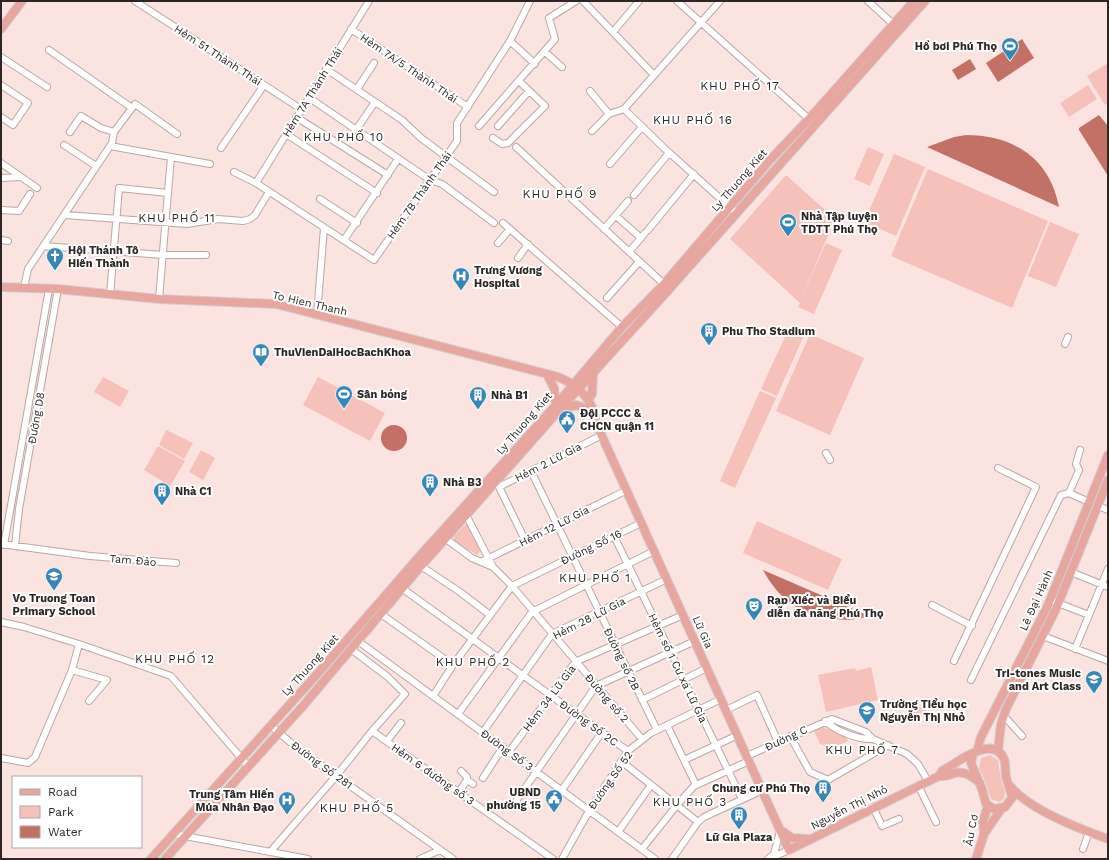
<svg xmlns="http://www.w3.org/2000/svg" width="1109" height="860" font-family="'Work Sans',sans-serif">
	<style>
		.green { fill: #f5c1b8 }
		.water { fill: #c37165 }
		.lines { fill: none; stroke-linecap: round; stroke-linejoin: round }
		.minor-casing { stroke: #bca6a3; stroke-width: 8 }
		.major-casing { stroke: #d1cfcf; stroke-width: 10 }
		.minor { stroke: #fff; stroke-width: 6 }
		.major { stroke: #e8a79e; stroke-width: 8 }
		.labels { text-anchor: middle; stroke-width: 4; stroke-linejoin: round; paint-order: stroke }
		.poi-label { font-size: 11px; font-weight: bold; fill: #2e2625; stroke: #fff; text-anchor: start }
		.street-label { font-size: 11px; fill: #2e2625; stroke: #fff }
		.neighbourhood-label { font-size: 12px; letter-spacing: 1px; fill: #2e2625; stroke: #fff }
	</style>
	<rect width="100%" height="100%" fill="#fbe4e0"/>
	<path class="green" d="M 1108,63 L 1108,103 L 1105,105 L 1087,76 Z
		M 1088,85 L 1097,99 L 1069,117 L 1060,103 Z
		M 868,147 L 884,154 L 870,186 L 854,179 Z
		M 894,154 L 925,167 L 896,236 L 864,222 Z
		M 928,169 L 1048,221 L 1012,308 L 891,256 Z
		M 786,175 L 835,219 L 800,302 L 826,243 L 842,250 L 814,314 L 798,307 L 800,303 L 730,239 Z
		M 1050,222 L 1079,234 L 1056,287 L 1028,276 Z
		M 789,328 L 804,335 L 777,396 L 761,389 Z
		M 810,334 L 864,358 L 830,435 L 776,411 Z
		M 103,377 L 129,391 L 120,407 L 94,392 Z
		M 318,377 L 385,413 L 370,441 L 303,405 Z
		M 760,391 L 776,398 L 735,488 L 720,481 Z
		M 166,430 L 193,443 L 184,459 L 159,445 Z
		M 158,446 L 185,461 L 170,486 L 144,470 Z
		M 201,450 L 215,458 L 203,480 L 189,472 Z
		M 757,521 L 842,559 L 828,590 L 743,553 Z
		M 467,523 L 481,550 L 477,555 L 454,541 L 454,536 Z
		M 871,667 L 878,700 L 826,712 L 818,675 L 855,668 L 856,671 Z
		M 905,698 L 936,716 L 932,722 L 901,706 Z
		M 822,727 L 845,736 L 848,741 L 833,748 L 820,744 L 814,731 Z
		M 990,755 L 998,760 L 1001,780 L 1005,791 L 1004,799 L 1000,802 L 991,799 L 984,778 L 979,769 L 981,758 Z"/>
	<path class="water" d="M 1022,39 L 1034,58 L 998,82 L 986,63 Z
		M 970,59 L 976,69 L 958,80 L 952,70 Z
		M 1099,115 L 1108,126 L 1108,176 L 1079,130 L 1079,128 Z
		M 966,135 C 1014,135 1050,159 1059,207 L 927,147 L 954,137 Z
		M381 438a13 13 0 1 1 26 0a13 13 0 1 1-26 0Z
		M 763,570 L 867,615 L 868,616 C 848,624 817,618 798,608 C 784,601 770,584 763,570 Z"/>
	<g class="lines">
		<g class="minor-casing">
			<path id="minor" d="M 135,1 L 301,109
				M 583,1 L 654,75
				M 677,1 L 809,119
				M 868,1 L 893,24
				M 351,29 L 468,107
				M 613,32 L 639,1
				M 510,41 L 535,64
				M 49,50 L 132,108
				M 545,52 L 562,67
				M 1,57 L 47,87
				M 326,69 L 402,120 L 421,138 L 494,192
				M 1,85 L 28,103 L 13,125 L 1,117
				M 357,89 L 374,63
				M 590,91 L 609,114 L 624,109 L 664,148 L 733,210
				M 308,97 L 430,180 L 442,184 L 494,223
				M 624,109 L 720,1
				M 296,117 L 388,175
				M 479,126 L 555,39 L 549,18 L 576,1
				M 498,126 L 529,91
				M 356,130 L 375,102
				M 592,131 L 609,114
				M 70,132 L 81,116 L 101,128 L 114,132
				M 286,134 L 377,193
				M 493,138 L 502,144 L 508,143 L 545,106 L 519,81
				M 64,145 L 96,166
				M 110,146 L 210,164
				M 516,147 L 666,286
				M 221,148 L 264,85
				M 1,163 L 37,188
				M 610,164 L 642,127
				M 234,172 L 256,183 L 374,260 L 457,141 L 457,123 L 510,41 L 530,1
				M 1,178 L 21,177
				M 256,183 L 369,1
				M 634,195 L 669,153
				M 320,199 L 357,223
				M 1,210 L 19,211 L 30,194
				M 65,215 L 187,224 L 218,219 L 243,221 L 250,219 L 255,215 L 269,192
				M 616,216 L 641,238
				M 503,223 L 622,327
				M 604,229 L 628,201
				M 648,230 L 694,174
				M 1,240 L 8,241
				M 344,240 L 398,159
				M 498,243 L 510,229
				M 44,246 L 163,255 L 206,255
				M 629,252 L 645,233
				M 518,258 L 528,244
				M 24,287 L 28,269 L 112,143 L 114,132 L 135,104 L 177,134
				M 110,295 L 119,188 L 168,193
				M 607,298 L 639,262
				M 159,299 L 171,157
				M 317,315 L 324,228
				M 1065,344 L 1068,337
				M 826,453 L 830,460
				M 531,471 L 657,730
				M 495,484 L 499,487 L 602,435
				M 499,487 L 525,540
				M 1069,493 L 1079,470 L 1076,464 L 1080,450
				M 1098,506 L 1108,510
				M 465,513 L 493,567 L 512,586 L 642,739
				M 442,536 L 472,558 L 493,567
				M 614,536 L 742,799
				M 1,544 L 90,556 L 176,563
				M 4,545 L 49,289
				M 15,546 L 19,509 L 58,289
				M 481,562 L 627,490
				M 421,566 L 460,592 L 490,615
				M 1071,572 L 1108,587
				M 403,589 L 628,751
				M 1055,602 L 1089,615
				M 932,605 L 972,626
				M 381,614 L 453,665
				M 1,622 L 24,627 L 79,644 L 171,676 L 248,766
				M 1043,636 L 1108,661
				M 358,641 L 655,859
				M 351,649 L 388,677 L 405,694 L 372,731 L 553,859
				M 1075,649 L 1108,569
				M 954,661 L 1036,487 L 998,468
				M 72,670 L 107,680 L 89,701
				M 971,680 L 1061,495 L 1069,493 L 1089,502
				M 433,696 L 453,665 L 512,586 L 641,523
				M 642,700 L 707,668
				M 726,710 L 757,695 L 778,742
				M 458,714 L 532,612 L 654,551
				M 1004,716 L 1022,736
				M 825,721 C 836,731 858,740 873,739
				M 270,725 L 297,748 L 453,859
				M 667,725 L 696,785
				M 483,732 L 552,634 L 667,579
				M 790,736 L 810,772 L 828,780 L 888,745
				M 387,741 L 401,723
				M 509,752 L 575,662 L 683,615
				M 747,756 L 832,719 L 866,732 L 873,739 L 907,754 L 918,764 L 928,781
				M 1,758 L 28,763 L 35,757 L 72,670 L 79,644
				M 684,760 L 738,735
				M 621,761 L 698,822
				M 461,771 L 467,777 L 467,780 L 473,784
				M 483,778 L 503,747
				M 918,785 L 936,822
				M 562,790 L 602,732
				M 459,792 L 467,780
				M 516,801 L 596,686 L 695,641
				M 873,807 L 882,826 L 899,819
				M 618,832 L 651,785
				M 174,834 L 308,859
				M 642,849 L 677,805 L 694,786 L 749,761
				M 1083,849 L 1089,832
				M 270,852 L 337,775 L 372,731
				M 771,858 L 789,850
				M 420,859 L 440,850
				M 562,859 L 589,811 L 628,751 L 651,733 L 721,699
				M 672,859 L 698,822 L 704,817 L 763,790
				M 768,859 L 774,854 L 780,831"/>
		</g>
		<g class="major-casing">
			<path id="major" d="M 1,29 L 22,1
				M 1,287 L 58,289 L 159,299 L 276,304 L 555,376 C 576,383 594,399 596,423 L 789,850 L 939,776 C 946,777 949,775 955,773 C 965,771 973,777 980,783
				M 547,374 L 554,388 L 556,405
				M 588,400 L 592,394 L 593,374
				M 562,410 L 576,405 L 587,409
				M 998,750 L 1001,724 L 1006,709 L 1056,609 L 1108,480
				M 977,751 L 981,737 L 1048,605 L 1108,455
				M 939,776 L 942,771 C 957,763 993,733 1004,759 C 1006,764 1005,771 1006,777 C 1008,784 1011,791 1012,798 L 1005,807 L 994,809 L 986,804 L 982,789 L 971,763 L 973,754
				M 1011,787 C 1030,810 1080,829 1108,839
				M 782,831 L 792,838 L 808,839
				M 984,834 L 983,821 L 988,806
				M 151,859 L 319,672 L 417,559 L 556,405 L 622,327 L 664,284 L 769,161 L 809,119 L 914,1
				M 165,859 L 303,706 L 421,566 L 562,407 L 664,295 L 925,1
				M 976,859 L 984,834 L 1002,808"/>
		</g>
		<use href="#minor" class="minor"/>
		<use href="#major" class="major"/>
	</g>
	<defs>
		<g id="stadium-pin" transform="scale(0.9)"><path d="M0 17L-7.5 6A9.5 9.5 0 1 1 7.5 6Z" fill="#3687b8" stroke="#fff"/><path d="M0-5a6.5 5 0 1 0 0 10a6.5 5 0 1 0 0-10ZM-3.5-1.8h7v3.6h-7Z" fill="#fff"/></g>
		<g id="church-pin" transform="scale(0.9)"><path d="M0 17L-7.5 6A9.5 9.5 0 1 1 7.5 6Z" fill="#3687b8" stroke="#fff"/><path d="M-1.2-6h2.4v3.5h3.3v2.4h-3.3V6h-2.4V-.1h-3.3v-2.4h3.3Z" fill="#fff"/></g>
		<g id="hospital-pin" transform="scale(0.9)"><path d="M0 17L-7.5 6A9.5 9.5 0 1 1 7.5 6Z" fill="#3687b8" stroke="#fff"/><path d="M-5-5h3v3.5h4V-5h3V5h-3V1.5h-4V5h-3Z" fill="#fff"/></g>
		<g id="building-pin" transform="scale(0.9)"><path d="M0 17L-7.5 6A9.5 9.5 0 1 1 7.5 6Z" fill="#3687b8" stroke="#fff"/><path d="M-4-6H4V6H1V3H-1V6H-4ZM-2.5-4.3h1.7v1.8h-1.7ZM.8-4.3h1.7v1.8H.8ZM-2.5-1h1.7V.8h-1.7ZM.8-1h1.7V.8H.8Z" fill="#fff"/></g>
		<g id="library-pin" transform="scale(0.9)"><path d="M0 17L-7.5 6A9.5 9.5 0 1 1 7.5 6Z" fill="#3687b8" stroke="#fff"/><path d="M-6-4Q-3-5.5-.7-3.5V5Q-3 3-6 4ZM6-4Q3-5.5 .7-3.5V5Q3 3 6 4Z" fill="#fff"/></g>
		<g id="civic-pin" transform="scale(0.9)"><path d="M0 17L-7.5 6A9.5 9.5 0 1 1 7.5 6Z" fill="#3687b8" stroke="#fff"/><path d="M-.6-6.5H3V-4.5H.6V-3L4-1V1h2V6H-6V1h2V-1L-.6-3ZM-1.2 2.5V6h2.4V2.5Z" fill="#fff"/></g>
		<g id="school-pin" transform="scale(0.9)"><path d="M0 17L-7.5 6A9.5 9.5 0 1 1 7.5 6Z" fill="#3687b8" stroke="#fff"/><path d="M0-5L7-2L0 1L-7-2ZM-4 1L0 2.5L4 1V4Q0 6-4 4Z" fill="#fff"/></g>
		<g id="theatre-pin" transform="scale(0.9)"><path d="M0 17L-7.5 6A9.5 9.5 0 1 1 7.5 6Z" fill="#3687b8" stroke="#fff"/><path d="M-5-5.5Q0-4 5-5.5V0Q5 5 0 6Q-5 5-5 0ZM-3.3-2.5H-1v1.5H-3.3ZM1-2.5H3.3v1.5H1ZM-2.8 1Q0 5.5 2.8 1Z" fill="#fff"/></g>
	</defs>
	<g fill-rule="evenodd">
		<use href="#stadium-pin" x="1010" y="46"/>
		<use href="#stadium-pin" x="788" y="222"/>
		<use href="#church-pin" x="55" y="256"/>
		<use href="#hospital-pin" x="461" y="276"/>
		<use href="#building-pin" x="709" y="331"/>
		<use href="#library-pin" x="261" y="352"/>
		<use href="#stadium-pin" x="344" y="394"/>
		<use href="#building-pin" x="478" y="395"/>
		<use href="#civic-pin" x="567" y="419"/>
		<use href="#building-pin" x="430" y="482"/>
		<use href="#building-pin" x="162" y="491"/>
		<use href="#school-pin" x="54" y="576"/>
		<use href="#theatre-pin" x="754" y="606"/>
		<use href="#school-pin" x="1094" y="679"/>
		<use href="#school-pin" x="867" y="710"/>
		<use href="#building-pin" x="823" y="788"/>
		<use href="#civic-pin" x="554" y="798"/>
		<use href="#hospital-pin" x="287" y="800"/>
		<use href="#building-pin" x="739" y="815"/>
	</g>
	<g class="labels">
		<g class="poi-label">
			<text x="997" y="50" text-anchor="end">Hồ bơi Phú Thọ</text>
			<text x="801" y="220">Nhà Tập luyện<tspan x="801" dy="13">TDTT Phú Thọ</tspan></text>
			<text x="68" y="254">Hội Thánh Tô<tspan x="68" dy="13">Hiến Thành</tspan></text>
			<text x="474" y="274">Trưng Vương<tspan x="474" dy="13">Hospital</tspan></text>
			<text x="722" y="335">Phu Tho Stadium</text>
			<text x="274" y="356">ThuVienDaiHocBachKhoa</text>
			<text x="357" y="398">Sân bóng</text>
			<text x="491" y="399">Nhà B1</text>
			<text x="580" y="417">Đội PCCC &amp;<tspan x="580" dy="13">CHCN quận 11</tspan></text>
			<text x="443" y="486">Nhà B3</text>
			<text x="175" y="495">Nhà C1</text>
			<text x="54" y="602" text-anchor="middle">Vo Truong Toan<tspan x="54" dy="13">Primary School</tspan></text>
			<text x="767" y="604">Rạp Xiếc và Biểu<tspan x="767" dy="13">diễn đa năng Phú Thọ</tspan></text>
			<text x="1081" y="677" text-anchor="end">Tri-tones Music<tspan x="1081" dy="13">and Art Class</tspan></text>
			<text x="880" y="708">Trường Tiểu học<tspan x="880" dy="13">Nguyễn Thị Nhỏ</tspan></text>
			<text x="810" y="792" text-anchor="end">Chung cư Phú Thọ</text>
			<text x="541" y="796" text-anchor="end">UBND<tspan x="541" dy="13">phường 15</tspan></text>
			<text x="274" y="798" text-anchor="end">Trung Tâm Hiến<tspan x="274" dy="13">Múa Nhân Đạo</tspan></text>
			<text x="739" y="841" text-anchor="middle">Lữ Gia Plaza</text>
		</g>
		<g class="street-label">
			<text transform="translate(218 55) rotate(33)" y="4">Hẻm 51 Thành Thái</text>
			<text transform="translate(409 68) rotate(34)" y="4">Hẻm 7A/5 Thành Thái</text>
			<text transform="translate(312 92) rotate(-58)" y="4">Hẻm 7A Thành Thái</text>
			<text transform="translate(739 180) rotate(-49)" y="4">Ly Thuong Kiet</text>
			<text transform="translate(419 195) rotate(-55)" y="4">Hẻm 7B Thành Thái</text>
			<text transform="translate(310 303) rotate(13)" y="4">To Hien Thanh</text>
			<text transform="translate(36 418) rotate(-80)" y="4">Đường D8</text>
			<text transform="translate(524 423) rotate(-49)" y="4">Ly Thuong Kiet</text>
			<text transform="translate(548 462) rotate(-27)" y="4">Hẻm 2 Lữ Gia</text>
			<text transform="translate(554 526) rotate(-27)" y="4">Hẻm 12 Lữ Gia</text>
			<text transform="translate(591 547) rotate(-26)" y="4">Đường Số 16</text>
			<text transform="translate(133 560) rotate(5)" y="4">Tam Đảo</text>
			<text transform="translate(1036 600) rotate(-66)" y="4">Lê Đại Hành</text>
			<text transform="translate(589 618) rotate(-27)" y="4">Hẻm 28 Lữ Gia</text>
			<text transform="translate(703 632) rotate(66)" y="4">Lữ Gia</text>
			<text transform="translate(622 659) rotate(64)" y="4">Đường số 2B</text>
			<text transform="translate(310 665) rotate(-48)" y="4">Ly Thuong Kiet</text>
			<text transform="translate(678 668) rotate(64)" y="4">Hẻm số 1 Cư xá Lữ Gia</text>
			<text transform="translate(549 698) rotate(-53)" y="4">Hẻm 34 Lữ Gia</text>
			<text transform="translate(607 698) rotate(49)" y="4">Đường số 2</text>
			<text transform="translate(589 723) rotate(36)" y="4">Đường Số 2C</text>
			<text transform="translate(786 738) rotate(-25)" y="4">Đường C</text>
			<text transform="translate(507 750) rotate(36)" y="4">Đường Số 3</text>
			<text transform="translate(322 765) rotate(36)" y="4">Đường Số 281</text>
			<text transform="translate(433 774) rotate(35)" y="4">Hẻm 6 đường số 3</text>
			<text transform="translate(610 780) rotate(-55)" y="4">Đường Số 52</text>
			<text transform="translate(849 807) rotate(-27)" y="4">Nguyễn Thị Nhỏ</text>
			<text transform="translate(971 830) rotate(-79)" y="4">Âu Cơ</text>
		</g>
		<g class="neighbourhood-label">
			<text x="740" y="90">KHU PHỐ 17</text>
			<text x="693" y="124">KHU PHỐ 16</text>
			<text x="344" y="141">KHU PHỐ 10</text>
			<text x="560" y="198">KHU PHỐ 9</text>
			<text x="177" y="222">KHU PHỐ 11</text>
			<text x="595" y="582">KHU PHỐ 1</text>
			<text x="175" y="663">KHU PHỐ 12</text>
			<text x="473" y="666">KHU PHỐ 2</text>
			<text x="862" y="754">KHU PHỐ 7</text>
			<text x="690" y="806">KHU PHỐ 3</text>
			<text x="357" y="812">KHU PHỐ 5</text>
		</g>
	</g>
	<rect width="1109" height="860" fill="none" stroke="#2e2625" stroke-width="4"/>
	<rect x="12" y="776" width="130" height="72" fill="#ffffff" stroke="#aba8a8"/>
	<rect x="20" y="789" width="20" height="6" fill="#e8a79e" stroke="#aba8a8"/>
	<text x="48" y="796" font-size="12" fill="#2e2625">Road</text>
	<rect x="20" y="806" width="20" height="12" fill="#f5c1b8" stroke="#aba8a8"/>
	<text x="48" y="816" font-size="12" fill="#2e2625">Park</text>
	<rect x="20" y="826" width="20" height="12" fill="#c37165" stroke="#aba8a8"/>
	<text x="48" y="836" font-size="12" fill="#2e2625">Water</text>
</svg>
